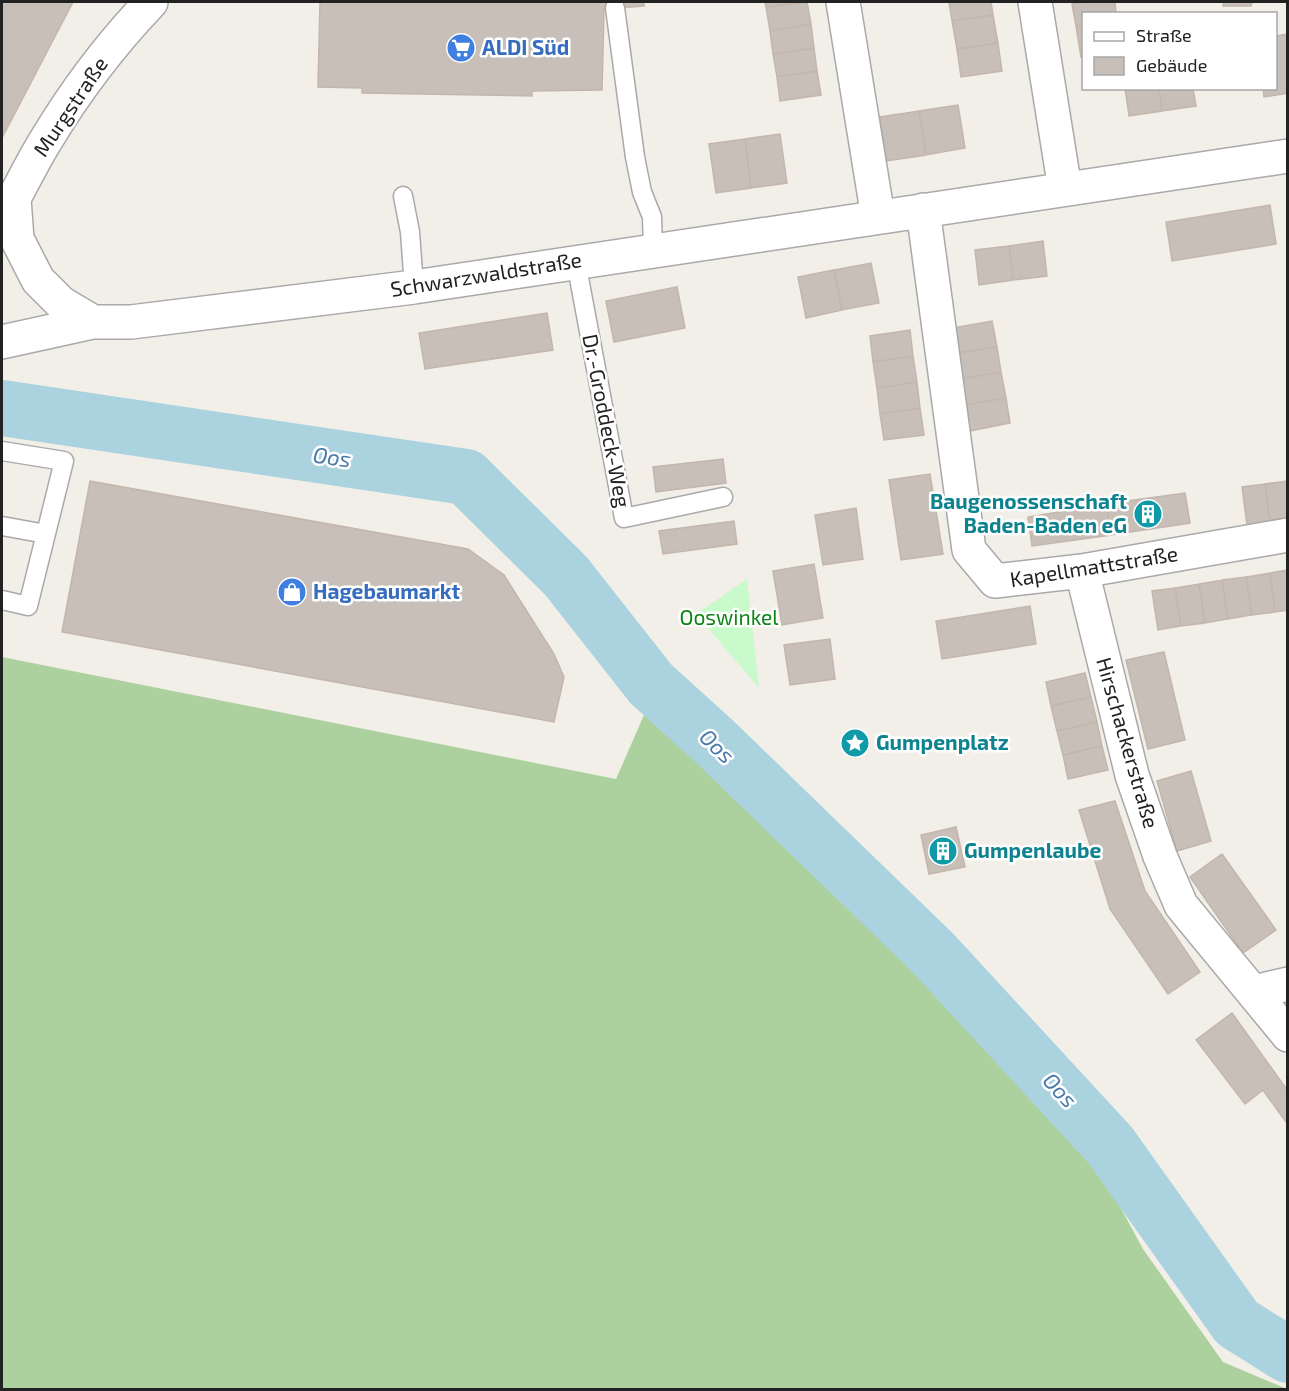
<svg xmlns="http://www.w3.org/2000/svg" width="1289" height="1391" font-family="'Exo 2',sans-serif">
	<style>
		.forest { fill: #add19e }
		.park { fill: #c8facc }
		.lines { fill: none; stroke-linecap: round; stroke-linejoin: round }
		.river { stroke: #aad3df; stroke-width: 56 }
		.building { fill: #c7bfb8; stroke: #c4b6ab; stroke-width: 1.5 }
		.service-casing { stroke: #a9a9a9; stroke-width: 21 }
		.minor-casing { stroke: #a9a9a9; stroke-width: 36 }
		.tertiary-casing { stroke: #a9a9a9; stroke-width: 36 }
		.service { stroke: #fff; stroke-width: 18 }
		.minor { stroke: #fff; stroke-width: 33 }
		.tertiary { stroke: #fff; stroke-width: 33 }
		.labels { text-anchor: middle; stroke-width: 5; stroke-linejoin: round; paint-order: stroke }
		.shop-label { font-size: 21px; font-weight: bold; fill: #366cbe; stroke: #fff; text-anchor: start }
		.street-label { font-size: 21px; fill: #222; stroke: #fff }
		.culture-label { font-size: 21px; font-weight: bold; fill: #0d838f; stroke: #fff; text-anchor: start }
		.park-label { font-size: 21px; fill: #0c8416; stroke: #fff }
		.water-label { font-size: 22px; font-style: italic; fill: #4a7aab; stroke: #fff }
	</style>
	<rect width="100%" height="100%" fill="#f2efe9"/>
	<path class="forest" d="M 2,657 L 616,779 L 651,699 L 981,1019 L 1090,1151 L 1143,1249 L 1223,1362 L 1287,1389 L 2,1389 Z"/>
	<path class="park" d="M 747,579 L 759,688 L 696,614 Z"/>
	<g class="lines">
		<path class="river" d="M 2,408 L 466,477 L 566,576 L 651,684 L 714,741 L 932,952 L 1110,1145 L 1237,1323 L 1288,1355"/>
	</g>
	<path class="building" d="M 2,2 L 73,2 L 2,138 Z
		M 320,2 L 644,2 L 644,6 L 604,9 L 602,90 L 532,91 L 532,96 L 362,93 L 362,88 L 318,87 Z
		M 765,2 L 802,2 L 766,7 Z
		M 807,2 L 811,24 L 770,31 L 766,7 Z
		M 949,2 L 991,2 L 993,15 L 952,21 Z
		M 1085,2 L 1115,2 L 1116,14 L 1084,14 L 1084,25 L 1076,26 L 1072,4 Z
		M 1224,2 L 1252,2 L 1251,6 L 1223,6 Z
		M 993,15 L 998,43 L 957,49 L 952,21 Z
		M 811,24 L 814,48 L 773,54 L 770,31 Z
		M 1084,25 L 1084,56 L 1081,57 L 1076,26 Z
		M 1288,34 L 1288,93 L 1264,97 L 1263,88 L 1276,88 L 1276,36 Z
		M 998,43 L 1002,71 L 961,77 L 957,49 Z
		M 814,48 L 817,71 L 777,77 L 773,54 Z
		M 817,71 L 821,95 L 780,101 L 777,77 Z
		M 1125,88 L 1159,88 L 1162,111 L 1129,116 Z
		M 1159,88 L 1193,88 L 1196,106 L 1162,111 Z
		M 958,105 L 965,148 L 926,155 L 919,111 Z
		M 919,111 L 926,155 L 886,161 L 880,117 Z
		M 780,134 L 787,183 L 751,188 L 745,139 Z
		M 745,139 L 751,188 L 716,193 L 709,144 Z
		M 1270,205 L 1276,244 L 1172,261 L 1166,222 Z
		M 1043,241 L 1047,276 L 1013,280 L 1009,246 Z
		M 1009,246 L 1013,280 L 979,285 L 975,250 Z
		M 871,263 L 879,303 L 842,310 L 834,270 Z
		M 834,270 L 842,310 L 806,318 L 798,277 Z
		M 677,287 L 685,328 L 614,342 L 606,301 Z
		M 547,313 L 553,350 L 425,369 L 419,333 Z
		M 992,321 L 997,347 L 956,353 L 952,328 Z
		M 910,330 L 913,356 L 873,362 L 870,336 Z
		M 997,347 L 1001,372 L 961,379 L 956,353 Z
		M 913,356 L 917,382 L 877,388 L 873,362 Z
		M 1001,372 L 1006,398 L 965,405 L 961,379 Z
		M 917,382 L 920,408 L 880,414 L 877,388 Z
		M 1006,398 L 1010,423 L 970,431 L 965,405 Z
		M 920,408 L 924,435 L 884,440 L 880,414 Z
		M 723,459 L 726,483 L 656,492 L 653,467 Z
		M 930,474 L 943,554 L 901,560 L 889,480 Z
		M 90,481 L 468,549 L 504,575 L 554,654 L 564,677 L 554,722 L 62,632 Z
		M 1288,481 L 1288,519 L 1270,521 L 1265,484 Z
		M 1265,484 L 1270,521 L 1247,525 L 1242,487 Z
		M 1185,493 L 1190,523 L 1111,535 L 1106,504 Z
		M 1106,504 L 1111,535 L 1032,546 L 1028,517 Z
		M 856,508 L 863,559 L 823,565 L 815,515 Z
		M 734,521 L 737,544 L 663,554 L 659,531 Z
		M 814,564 L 823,618 L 782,625 L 773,571 Z
		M 1288,570 L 1288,610 L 1275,612 L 1270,573 Z
		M 1270,573 L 1275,612 L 1252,615 L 1246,577 Z
		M 1246,577 L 1252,615 L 1228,619 L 1222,580 Z
		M 1222,580 L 1228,619 L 1205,623 L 1199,584 Z
		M 1199,584 L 1205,623 L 1181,626 L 1175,588 Z
		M 1175,588 L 1181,626 L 1158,630 L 1152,591 Z
		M 1030,606 L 1036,644 L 942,659 L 936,621 Z
		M 830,639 L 835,679 L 790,685 L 784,645 Z
		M 1164,652 L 1185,740 L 1148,749 L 1126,660 Z
		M 1085,673 L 1091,697 L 1051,706 L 1046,682 Z
		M 1091,697 L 1097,722 L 1057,731 L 1051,706 Z
		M 1097,722 L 1102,746 L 1063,755 L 1057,731 Z
		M 1102,746 L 1108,770 L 1068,779 L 1063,755 Z
		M 1191,771 L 1211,841 L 1177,851 L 1157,781 Z
		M 1115,801 L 1145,891 L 1200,972 L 1168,994 L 1110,909 L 1079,810 Z
		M 956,827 L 965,867 L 929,874 L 921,835 Z
		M 1222,854 L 1276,930 L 1243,953 L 1190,877 Z
		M 1232,1013 L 1288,1091 L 1288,1125 L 1263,1090 L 1245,1104 L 1196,1040 Z"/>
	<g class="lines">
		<g class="service-casing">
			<path id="service" d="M 615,8 L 635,157 L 642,192 L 652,217 L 653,250
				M 403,196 L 410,232 L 414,287
				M 576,262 L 624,518 L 723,497
				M 2,451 L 64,461 L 28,606 L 2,600
				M 2,526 L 46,534"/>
		</g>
		<g class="minor-casing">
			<path id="minor" d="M 843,2 L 878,217
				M 1035,2 L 1065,189
				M 14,199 L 17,239 L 38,280 L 61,303 L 93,322
				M 923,210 L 969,550 L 995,581 L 1082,571 L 1288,535
				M 2,342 L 93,322 L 131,322 L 414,287 L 1288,156
				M 1082,571 L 1132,775 L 1160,856 L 1181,905 L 1288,1035
				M 1254,992 L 1288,984"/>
		</g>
		<g class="tertiary-casing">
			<path id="tertiary" d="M 2,220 C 17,194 30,166 46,140 C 76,90 111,44 151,2"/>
		</g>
		<use href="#service" class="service"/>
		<use href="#minor" class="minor"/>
		<use href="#tertiary" class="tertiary"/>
	</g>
	<defs>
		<g id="supermarket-disc" transform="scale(1.5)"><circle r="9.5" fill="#3f7fe0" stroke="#fff"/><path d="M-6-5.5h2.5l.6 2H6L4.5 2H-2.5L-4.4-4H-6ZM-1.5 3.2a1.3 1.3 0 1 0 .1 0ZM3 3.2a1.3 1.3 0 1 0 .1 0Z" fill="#fff"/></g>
		<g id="building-disc" transform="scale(1.5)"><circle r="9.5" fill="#0f9aa8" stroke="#fff"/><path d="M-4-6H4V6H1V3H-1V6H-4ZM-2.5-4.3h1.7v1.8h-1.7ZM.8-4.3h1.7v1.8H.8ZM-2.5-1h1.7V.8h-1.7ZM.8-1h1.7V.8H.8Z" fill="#fff"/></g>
		<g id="shop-disc" transform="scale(1.5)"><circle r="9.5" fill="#3f7fe0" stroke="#fff"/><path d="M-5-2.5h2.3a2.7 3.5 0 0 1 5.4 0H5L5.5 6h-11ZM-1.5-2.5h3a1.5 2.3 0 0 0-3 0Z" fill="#fff"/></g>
		<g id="sight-disc" transform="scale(1.5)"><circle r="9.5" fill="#0f9aa8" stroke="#fff"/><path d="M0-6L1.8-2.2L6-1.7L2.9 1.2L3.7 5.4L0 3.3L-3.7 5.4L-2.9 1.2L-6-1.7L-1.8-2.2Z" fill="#fff"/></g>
	</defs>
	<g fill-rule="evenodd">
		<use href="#supermarket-disc" x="461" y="48"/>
		<use href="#building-disc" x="1148" y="514"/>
		<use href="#shop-disc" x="292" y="592"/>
		<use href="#sight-disc" x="855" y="743"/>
		<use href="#building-disc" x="943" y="851"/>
	</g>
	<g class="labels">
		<g class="shop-label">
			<text x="482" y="55">ALDI Süd</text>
			<text x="313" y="599">Hagebaumarkt</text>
		</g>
		<g class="street-label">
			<text transform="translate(71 107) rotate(-56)" y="7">Murgstraße</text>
			<text transform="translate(486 275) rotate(-9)" y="7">Schwarzwaldstraße</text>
			<text transform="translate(606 421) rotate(79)" y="7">Dr.-Groddeck-Weg</text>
			<text transform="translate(1094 567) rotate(-9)" y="7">Kapellmattstraße</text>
			<text transform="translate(1127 743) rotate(74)" y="7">Hirschackerstraße</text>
		</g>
		<g class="culture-label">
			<text x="1127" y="509" text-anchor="end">Baugenossenschaft<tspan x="1127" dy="24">Baden-Baden eG</tspan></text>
			<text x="876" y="750">Gumpenplatz</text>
			<text x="964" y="858">Gumpenlaube</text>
		</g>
		<g class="park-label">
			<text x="729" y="625">Ooswinkel</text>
		</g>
		<g class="water-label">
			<text transform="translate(332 457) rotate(8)" y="8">Oos</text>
			<text transform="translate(717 746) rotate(44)" y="8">Oos</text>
			<text transform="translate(1060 1090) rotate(47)" y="8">Oos</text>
		</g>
	</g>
	<rect width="1289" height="1391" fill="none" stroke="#222222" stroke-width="6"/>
	<rect x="1082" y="12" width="195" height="78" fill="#ffffff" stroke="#a7a7a7" stroke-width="1.5"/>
	<rect x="1094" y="32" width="30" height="9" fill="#ffffff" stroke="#a7a7a7" stroke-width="1.5"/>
	<text x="1136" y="42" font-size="18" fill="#222222">Straße</text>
	<rect x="1094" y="57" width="30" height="18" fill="#c7bfb8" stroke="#a7a7a7" stroke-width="1.5"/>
	<text x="1136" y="72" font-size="18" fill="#222222">Gebäude</text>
</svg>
